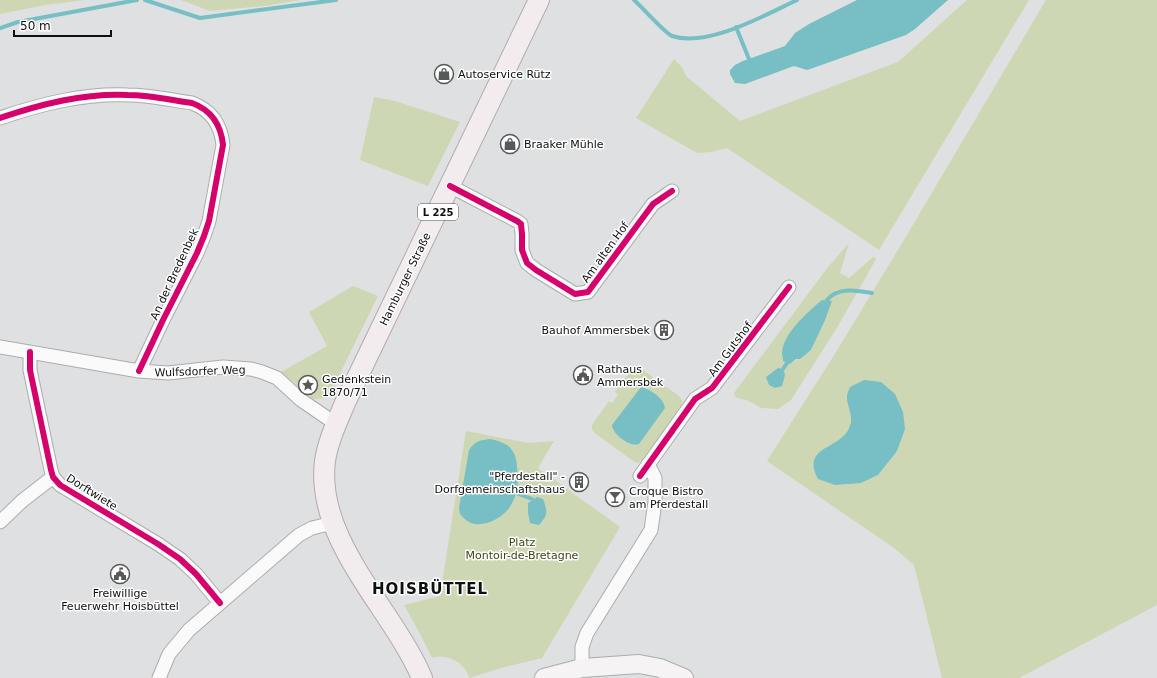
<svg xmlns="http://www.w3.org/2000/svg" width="1157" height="678" font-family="'DejaVu Sans',sans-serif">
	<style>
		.green { fill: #ced7b3; fill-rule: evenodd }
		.water { fill: #77bfc4 }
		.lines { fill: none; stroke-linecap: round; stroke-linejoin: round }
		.stream { stroke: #77bfc4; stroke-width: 4 }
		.street-casing { stroke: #abacad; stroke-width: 15 }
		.secondary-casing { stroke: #abacad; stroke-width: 20 }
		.primary-casing { stroke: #b4aaad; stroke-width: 22 }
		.street { stroke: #fafafa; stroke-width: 13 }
		.secondary { stroke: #f6f3f4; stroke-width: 18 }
		.primary { stroke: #f2ecee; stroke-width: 20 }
		.cycleway-casing { stroke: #fff; stroke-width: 8 }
		.cycleway { stroke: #d6006c; stroke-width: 6 }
		.labels { text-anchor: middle; stroke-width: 3; stroke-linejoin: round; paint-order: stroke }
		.shield { fill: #fff; stroke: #565758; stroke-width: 1 }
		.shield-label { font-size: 10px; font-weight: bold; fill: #0e0f10 }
		.poi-label { font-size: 11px; fill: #0e0f10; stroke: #fff; text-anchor: start }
		.street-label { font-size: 11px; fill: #0e0f10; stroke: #fff }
		.park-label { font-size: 11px; fill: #3d4612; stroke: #fff }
		.district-label { font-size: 15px; font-weight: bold; letter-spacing: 1px; fill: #0e0f10; stroke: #fff }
	</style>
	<rect width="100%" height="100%" fill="#dfe0e1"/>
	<path class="green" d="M 0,0 L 85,0 L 45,5 L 0,14 Z
		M 181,0 L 300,0 L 265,6 L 210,11 Z
		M 967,0 L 1029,0 L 879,250 L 727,148 L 711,152 L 697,153 L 636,118 L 674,59 L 682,67 L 686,76 L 740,121 L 898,62 Z
		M 1046,0 L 1157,0 L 1157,605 L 1019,678 L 942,678 L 914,565 L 894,548 L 767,461 L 836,352 L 901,245 ZM 847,397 L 887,462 L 878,475 L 861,483 L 826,447 L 841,440 L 851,426 L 851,410 Z
		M 374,97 L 395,101 L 460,122 L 428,186 L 360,160 Z
		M 849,243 L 840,273 L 849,278 L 873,257 L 876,259 L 838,326 L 791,400 L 778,409 L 761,408 L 749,401 L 735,397 L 734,393 L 828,267 ZM 816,339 L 811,350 L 790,364 L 783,361 Z
		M 353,286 L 378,296 L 328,398 L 313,399 L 296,384 L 281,372 L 327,346 L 309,312 Z
		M 636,367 L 640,368 L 679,396 L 682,401 L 683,406 L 642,460 L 638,463 L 633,461 L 596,434 L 592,430 L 592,425 L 609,401 L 612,403 L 618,395 L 615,392 L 632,369 ZM 646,388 L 662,400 L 635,446 Z
		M 466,431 L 529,443 L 554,441 L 538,468 L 620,527 L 542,658 L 501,668 L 469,678 C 467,663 446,653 432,658 L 419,632 L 404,605 L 440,596 Z"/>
	<path class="water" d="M 857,0 L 948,0 L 915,29 L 906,35 L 813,68 L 807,70 L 794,66 L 745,84 L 735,83 L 730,74 L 730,70 L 735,65 L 743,61 L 785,46 L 795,33 L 809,24 Z
		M 822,300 L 832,301 L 825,320 L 811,350 L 800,359 L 796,359 L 790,364 L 783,361 C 783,358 782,355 782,352 C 784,332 808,312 822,300 Z
		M 778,368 L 783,369 L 785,375 L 782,386 L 775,388 L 769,385 L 766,377 Z
		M 864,380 L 881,382 L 895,394 L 903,412 L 905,429 L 897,451 L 878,475 L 861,483 L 835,485 L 818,479 C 800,445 842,450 850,426 C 854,416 846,404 847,396 C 847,393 849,390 850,387 Z
		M 641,387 C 650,389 664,398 665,408 L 639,444 C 631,448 612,434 612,425 Z
		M 490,439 C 496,440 502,442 507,445 C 514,450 517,459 517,467 C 519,480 518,493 511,505 C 504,518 482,529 469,522 C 465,520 463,517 460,514 L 459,508 L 469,450 C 475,441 480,440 490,439 Z
		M 537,497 L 543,499 C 548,512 548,515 539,525 L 530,523 L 528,513 L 528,503 Z"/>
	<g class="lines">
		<path class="stream" d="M 145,0 L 200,18 L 336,0
			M 634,0 C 641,6 666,34 672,36 C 707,48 765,15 797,0
			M 736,27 L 749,59
			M 0,28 L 18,22 L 137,0
			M 827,300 C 838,287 856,290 872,293
			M 783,369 L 787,363
			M 516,493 L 532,499"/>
		<g class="street-casing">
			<path id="street" d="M 0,118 C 41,104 84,93 128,95 C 149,95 171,100 192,103 C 211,110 221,125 223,145 L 209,221 L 204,236 L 197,253 L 163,320 L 139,371
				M 450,186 L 517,221 L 521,224 L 522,234 L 522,250 L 527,263 L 536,270 L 575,294 L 588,292 L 653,204 L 672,191
				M 0,347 L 139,371 L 168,373 L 223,367 L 251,369 L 262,372 L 277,378 L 301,400 L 336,424
				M 30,352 L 30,370 L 51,470 L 53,477 L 60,485 L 158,544 L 180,559 L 196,574 L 220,603
				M 640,476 L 695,399 L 712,388 L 789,287
				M 0,522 L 22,501 L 53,477
				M 582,668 L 582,647 L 587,633 L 651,530 L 655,502 L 655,478 L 648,464
				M 159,678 L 169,654 L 189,630 L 299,535 L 312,528 L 333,523"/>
		</g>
		<g class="secondary-casing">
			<path id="secondary" d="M 544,678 L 582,668 L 639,664 L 660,668 L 684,678"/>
		</g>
		<g class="primary-casing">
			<path id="primary" d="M 422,678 C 393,609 315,541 325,461 C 328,441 337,422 345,403 L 539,0"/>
		</g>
		<use href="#street" class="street"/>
		<use href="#secondary" class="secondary"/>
		<use href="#primary" class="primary"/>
		<g class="cycleway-casing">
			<path id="cycleway" d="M 0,118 C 41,104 84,93 128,95 C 149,95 171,100 192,103 C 211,110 221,125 223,145 L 209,221 L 204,236 L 197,253 L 163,320 L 139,371
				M 450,186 L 517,221 L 521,224 L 522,234 L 522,250 L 527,263 L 536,270 L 575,294 L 588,292 L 653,204 L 672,191
				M 30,352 L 30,370 L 51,470 L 53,477 L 60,485 L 158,544 L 180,559 L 196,574 L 220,603
				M 640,476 L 695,399 L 712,388 L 789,287"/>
		</g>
		<use href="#cycleway" class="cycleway"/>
	</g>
	<defs>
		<g id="shop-ring" transform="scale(1)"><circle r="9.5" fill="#fff" stroke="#575859" stroke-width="1.5"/><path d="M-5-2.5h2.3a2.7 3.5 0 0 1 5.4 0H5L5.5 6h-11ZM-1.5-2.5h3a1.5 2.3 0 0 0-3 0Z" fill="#575859"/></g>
		<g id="building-ring" transform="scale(1)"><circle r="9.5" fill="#fff" stroke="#575859" stroke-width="1.5"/><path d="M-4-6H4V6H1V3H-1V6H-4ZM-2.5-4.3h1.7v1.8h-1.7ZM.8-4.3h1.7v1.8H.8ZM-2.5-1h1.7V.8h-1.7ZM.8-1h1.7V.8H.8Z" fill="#575859"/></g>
		<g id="civic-ring" transform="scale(1)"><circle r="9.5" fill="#fff" stroke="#575859" stroke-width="1.5"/><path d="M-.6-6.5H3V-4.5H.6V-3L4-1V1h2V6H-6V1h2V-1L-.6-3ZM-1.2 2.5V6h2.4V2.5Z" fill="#575859"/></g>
		<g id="sight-ring" transform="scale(1)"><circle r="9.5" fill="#fff" stroke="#575859" stroke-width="1.5"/><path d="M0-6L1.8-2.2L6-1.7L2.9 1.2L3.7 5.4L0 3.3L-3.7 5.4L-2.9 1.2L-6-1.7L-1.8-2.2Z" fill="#575859"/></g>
		<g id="bar-ring" transform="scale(1)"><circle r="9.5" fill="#fff" stroke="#575859" stroke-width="1.5"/><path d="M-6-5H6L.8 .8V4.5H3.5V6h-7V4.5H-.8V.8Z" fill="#575859"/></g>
	</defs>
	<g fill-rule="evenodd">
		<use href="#shop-ring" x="444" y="74"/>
		<use href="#shop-ring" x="510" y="144"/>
		<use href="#building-ring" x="664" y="330"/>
		<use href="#civic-ring" x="583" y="375"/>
		<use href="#sight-ring" x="308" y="385"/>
		<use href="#building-ring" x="579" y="482"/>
		<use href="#bar-ring" x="615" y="497"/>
		<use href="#civic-ring" x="120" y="574"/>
	</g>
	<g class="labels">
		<rect class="shield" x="418" y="204" width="40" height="16" rx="3"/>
		<g class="shield-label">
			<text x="438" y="216">L 225</text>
		</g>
		<g class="poi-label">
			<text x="458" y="78">Autoservice Rütz</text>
			<text x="524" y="148">Braaker Mühle</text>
			<text x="650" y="334" text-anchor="end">Bauhof Ammersbek</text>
			<text x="597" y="373">Rathaus<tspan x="597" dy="13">Ammersbek</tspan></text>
			<text x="322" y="383">Gedenkstein<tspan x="322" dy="13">1870/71</tspan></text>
			<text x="565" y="480" text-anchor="end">"Pferdestall" -<tspan x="565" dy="13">Dorfgemeinschaftshaus</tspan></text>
			<text x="629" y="495">Croque Bistro<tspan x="629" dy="13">am Pferdestall</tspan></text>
			<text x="120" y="597" text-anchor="middle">Freiwillige<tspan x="120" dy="13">Feuerwehr Hoisbüttel</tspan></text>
		</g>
		<g class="street-label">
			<text transform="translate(605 252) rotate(-54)" y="4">Am alten Hof</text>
			<text transform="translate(174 274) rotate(-65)" y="4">An der Bredenbek</text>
			<text transform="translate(405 279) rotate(-64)" y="4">Hamburger Straße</text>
			<text transform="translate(730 349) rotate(-53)" y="4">Am Gutshof</text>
			<text transform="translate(200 371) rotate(-2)" y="4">Wulfsdorfer Weg</text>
			<text transform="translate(92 492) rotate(32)" y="4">Dorftwiete</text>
		</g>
		<g class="park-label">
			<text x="522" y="546">Platz<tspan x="522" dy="13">Montoir-de-Bretagne</tspan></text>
		</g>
		<g class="district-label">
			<text x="430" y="594">HOISBÜTTEL</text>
		</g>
	</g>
	<path d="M14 30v6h97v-6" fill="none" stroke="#0e0f10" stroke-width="2"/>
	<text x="20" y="30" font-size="12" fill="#0e0f10" stroke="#ffffff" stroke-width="3" paint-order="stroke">50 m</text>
</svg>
